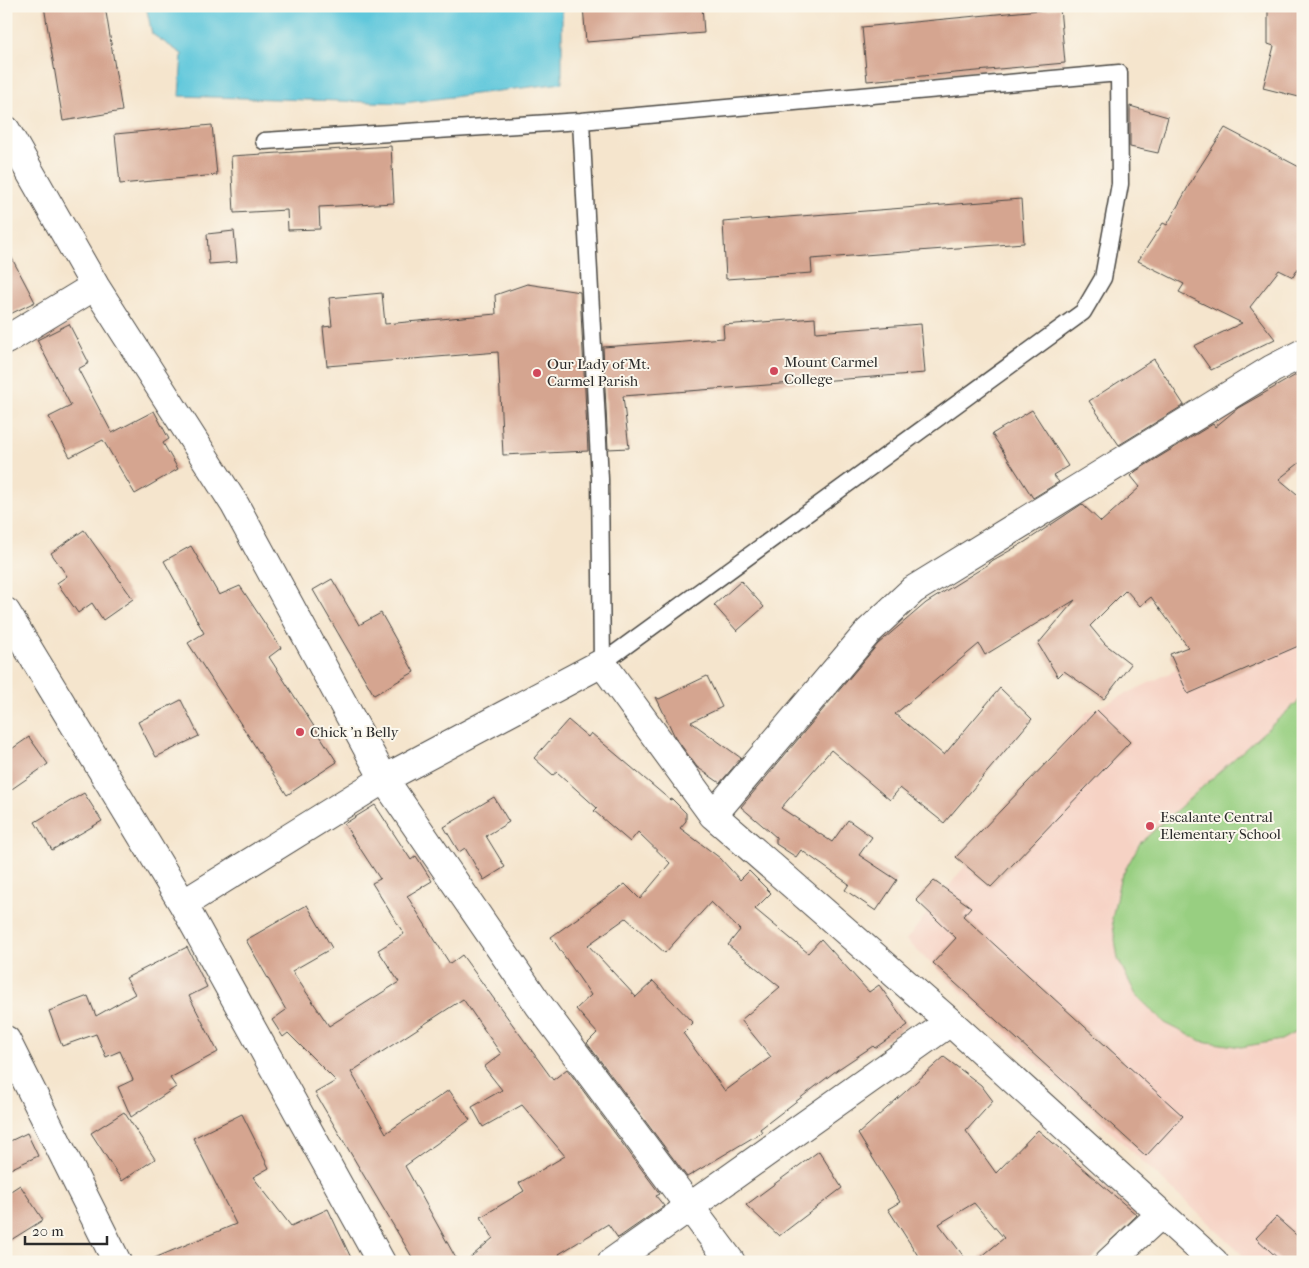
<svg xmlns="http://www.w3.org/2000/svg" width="1309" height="1268" font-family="'IM FELL French Canon',serif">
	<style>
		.built { fill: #f6d2c4 }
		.green { fill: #98cf81; stroke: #627d56 }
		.water { fill: #5fc7db; stroke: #457983 }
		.building { fill: #d5a590; fill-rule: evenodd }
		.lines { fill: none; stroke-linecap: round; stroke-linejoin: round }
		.lane-casing { stroke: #494743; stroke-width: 19 }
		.street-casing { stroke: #494743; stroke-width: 30 }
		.lane { stroke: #fff; stroke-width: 16 }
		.street { stroke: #fff; stroke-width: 28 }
		.poi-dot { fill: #d1495b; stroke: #fbf7ec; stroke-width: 2 }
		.labels { text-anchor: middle; stroke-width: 4; stroke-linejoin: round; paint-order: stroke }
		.poi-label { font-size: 15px; fill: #2b2b2b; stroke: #fbf7ec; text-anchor: start }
	</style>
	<rect width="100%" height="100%" fill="#fbf7ec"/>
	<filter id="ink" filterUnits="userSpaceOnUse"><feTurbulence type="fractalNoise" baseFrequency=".02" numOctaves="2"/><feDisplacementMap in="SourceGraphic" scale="10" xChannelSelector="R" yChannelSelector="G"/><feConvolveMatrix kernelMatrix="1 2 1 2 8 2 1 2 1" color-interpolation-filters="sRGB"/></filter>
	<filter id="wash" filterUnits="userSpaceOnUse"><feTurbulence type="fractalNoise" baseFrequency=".0096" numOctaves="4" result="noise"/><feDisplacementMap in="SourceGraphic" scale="20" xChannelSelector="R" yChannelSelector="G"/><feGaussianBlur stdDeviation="1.12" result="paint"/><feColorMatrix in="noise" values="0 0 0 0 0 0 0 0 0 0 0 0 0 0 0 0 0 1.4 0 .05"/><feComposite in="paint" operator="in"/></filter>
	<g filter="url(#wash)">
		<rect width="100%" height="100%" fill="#f5e5cd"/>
		<path class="built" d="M 1303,608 L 1303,1262 L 1250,1262 L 906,940 L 1087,713 Z"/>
		<path class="green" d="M 1303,697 L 1303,1028 L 1281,1040 L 1241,1047 L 1201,1041 L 1165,1023 L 1136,995 L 1118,959 L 1112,919 L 1120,879 L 1140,843 Z"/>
		<path class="water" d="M 146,6 L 562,6 L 562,83 L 404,103 L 179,96 L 182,54 L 152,34 Z"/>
		<g id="blocks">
			<path class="building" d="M 44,6 L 105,6 L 122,111 L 63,121 Z
				M 583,6 L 702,6 L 704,33 L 586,42 Z
				M 1268,6 L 1303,6 L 1303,98 L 1263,88 L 1274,46 L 1268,44 Z
				M 1060,8 L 1065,63 L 867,81 L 862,27 Z
				M 1130,106 L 1168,117 L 1158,153 L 1130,147 Z
				M 212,125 L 217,175 L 120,184 L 115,134 Z
				M 1225,128 L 1303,169 L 1303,260 L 1293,277 L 1279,270 L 1250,307 L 1275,339 L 1211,370 L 1194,346 L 1242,323 L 1179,292 L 1184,284 L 1138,261 L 1163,223 L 1167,225 L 1196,173 Z
				M 391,146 L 394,203 L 319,207 L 320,229 L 288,230 L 287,210 L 234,213 L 231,156 Z
				M 1021,199 L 1024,243 L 811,259 L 812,273 L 726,279 L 723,222 Z
				M 234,231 L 237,262 L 209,264 L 207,234 Z
				M 6,247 L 35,302 L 6,316 Z
				M 527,284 L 580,292 L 588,451 L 503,455 L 498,352 L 327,366 L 323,327 L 332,326 L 329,298 L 382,293 L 385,324 L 496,314 L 495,295 Z
				M 815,318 L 816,332 L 921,324 L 925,373 L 623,396 L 629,448 L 608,449 L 603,347 L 724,338 L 723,325 Z
				M 69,324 L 89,363 L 78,369 L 112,433 L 154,411 L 169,439 L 163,443 L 178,469 L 135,494 L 103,440 L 70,457 L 49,417 L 71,406 L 37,340 Z
				M 1154,359 L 1184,405 L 1119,445 L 1089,401 Z
				M 1303,371 L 1303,460 L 1279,479 L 1303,499 L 1303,644 L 1188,694 L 1170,654 L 1188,647 L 1151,597 L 1140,606 L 1126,590 L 1090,626 L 1105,644 L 1131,664 L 1104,699 L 1064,671 L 1058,677 L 1038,644 L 1075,600 L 985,655 L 979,644 L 895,714 L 944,755 L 1000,688 L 1032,719 L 944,823 L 900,788 L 890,800 L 831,750 L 781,808 L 832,842 L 848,820 L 872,837 L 859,855 L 897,880 L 876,911 L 845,890 L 849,884 L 801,850 L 796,857 L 776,844 L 776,837 L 741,807 L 878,644 L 926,603 L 989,564 L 988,563 L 1025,542 L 1082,504 L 1101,522 L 1140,487 L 1131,476 L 1136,471 L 1213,424 L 1215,427 L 1238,408 Z
				M 1032,410 L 1068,466 L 1053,475 L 1059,482 L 1033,498 L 992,434 Z
				M 84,530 L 133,599 L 103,620 L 92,603 L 78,613 L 57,583 L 67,576 L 51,553 Z
				M 191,546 L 219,595 L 240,586 L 281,648 L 269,657 L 337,762 L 287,795 L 188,643 L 204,633 L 164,561 Z
				M 332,579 L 359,625 L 381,613 L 414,672 L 374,695 L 313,590 Z
				M 741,581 L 764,607 L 737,631 L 714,605 Z
				M 707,676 L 722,707 L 691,722 L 741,758 L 720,783 L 697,767 L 675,737 L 656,697 L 659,699 Z
				M 181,700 L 199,736 L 156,757 L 138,722 Z
				M 1097,710 L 1130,742 L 991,887 L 956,857 Z
				M 568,720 L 588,737 L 591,733 L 670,800 L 672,799 L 686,813 L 686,821 L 680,828 L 720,858 L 740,880 L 749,871 L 771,893 L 755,909 L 808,953 L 821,939 L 869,992 L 879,985 L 908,1025 L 875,1048 L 873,1046 L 837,1070 L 760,1129 L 762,1132 L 687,1177 L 587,1043 L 597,1033 L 576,1009 L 591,995 L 551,937 L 625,884 L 640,899 L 670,863 L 638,832 L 630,842 L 594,811 L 597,808 L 557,772 L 553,775 L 534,758 ZM 711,902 L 740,930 L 728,945 L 780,987 L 741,1020 L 771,1057 L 725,1091 L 683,1033 L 693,1023 L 653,981 L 636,997 L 588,945 L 626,918 L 665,953 Z
				M 29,737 L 48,764 L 6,793 L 6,753 Z
				M 84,793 L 102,821 L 52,850 L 35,822 Z
				M 494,797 L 509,822 L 486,836 L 505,867 L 484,880 L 465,848 L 459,852 L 444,827 Z
				M 375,805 L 411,860 L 416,856 L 432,881 L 407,896 L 450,964 L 462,955 L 553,1080 L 567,1069 L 660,1194 L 656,1196 L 664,1206 L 618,1238 L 608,1224 L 559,1254 L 563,1262 L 465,1262 L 493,1238 L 481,1217 L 524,1191 L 519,1183 L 565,1156 L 522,1105 L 483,1127 L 472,1107 L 502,1090 L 484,1067 L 501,1054 L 463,999 L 351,1072 L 386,1133 L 449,1090 L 470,1120 L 405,1166 L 458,1262 L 415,1262 L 315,1093 L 336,1081 L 288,1033 L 283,1037 L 272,1020 L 286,1010 L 246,940 L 307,905 L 332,948 L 292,971 L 329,1026 L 399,982 L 378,950 L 404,934 L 372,883 L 380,879 L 344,824 Z
				M 934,881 L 971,907 L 963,916 L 1183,1116 L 1146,1156 L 933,963 L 956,938 L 916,900 Z
				M 187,947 L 207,987 L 189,996 L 218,1052 L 170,1078 L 176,1087 L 131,1117 L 118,1087 L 133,1080 L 120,1051 L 106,1057 L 96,1034 L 62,1046 L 49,1011 L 88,996 L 96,1016 L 135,994 L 126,978 Z
				M 944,1057 L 981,1085 L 993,1101 L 966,1131 L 996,1173 L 1038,1130 L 1137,1215 L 1089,1262 L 975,1262 L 1004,1238 L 974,1203 L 939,1224 L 968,1262 L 922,1262 L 888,1209 L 900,1202 L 858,1134 Z
				M 124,1112 L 155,1159 L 122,1181 L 91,1133 Z
				M 242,1114 L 269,1168 L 253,1177 L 291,1226 L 328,1209 L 353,1262 L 145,1262 L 236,1224 L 193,1138 Z
				M 27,1133 L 38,1156 L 6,1171 L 6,1143 Z
				M 819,1151 L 842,1188 L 779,1236 L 746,1205 Z
				M 20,1185 L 43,1220 L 6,1243 L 6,1194 Z
				M 1276,1217 L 1303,1241 L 1303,1262 L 1282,1262 L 1256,1238 Z"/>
		</g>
	</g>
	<g filter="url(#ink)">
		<use href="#blocks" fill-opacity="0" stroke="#494743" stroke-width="1"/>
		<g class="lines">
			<g class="lane-casing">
				<path id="lane" d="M 581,121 L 600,479 L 602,663
					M 264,141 L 581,121 L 1119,73 L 1120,184 L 1103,278 L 1083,312 L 602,663"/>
			</g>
			<g class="street-casing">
				<path id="street" d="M 6,130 L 95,286 L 235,505 L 384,779 L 539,1005 L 731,1262
					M 6,340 L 95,286
					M 6,612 L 183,904 L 381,1262
					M 713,815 L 868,632 L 913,590 L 1272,369 L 1303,353
					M 183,904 L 384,779 L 602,663 L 713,815 L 950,1022 L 1214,1262
					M 6,1040 L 117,1262
					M 612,1262 L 950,1022
					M 1109,1262 L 1160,1215"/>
			</g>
			<use href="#lane" class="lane"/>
			<use href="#street" class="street"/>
		</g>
	</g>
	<g class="poi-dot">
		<circle cx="774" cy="371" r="5"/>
		<circle cx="537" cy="373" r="5"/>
		<circle cx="300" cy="732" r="5"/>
		<circle cx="1150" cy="826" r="5"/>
	</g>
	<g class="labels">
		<g class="poi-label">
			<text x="784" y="367">Mount Carmel<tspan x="784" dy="17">College</tspan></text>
			<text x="547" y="369">Our Lady of Mt.<tspan x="547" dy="17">Carmel Parish</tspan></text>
			<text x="310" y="737">Chick 'n Belly</text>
			<text x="1160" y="822">Escalante Central<tspan x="1160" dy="17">Elementary School</tspan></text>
		</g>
	</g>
	<rect width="1309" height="1268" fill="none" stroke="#fbf7ec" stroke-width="25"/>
	<path d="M25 1236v8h82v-8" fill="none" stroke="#2b2b2b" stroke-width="2.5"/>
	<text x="32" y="1236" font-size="15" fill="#2b2b2b" stroke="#fbf7ec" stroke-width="4" paint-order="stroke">20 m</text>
</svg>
